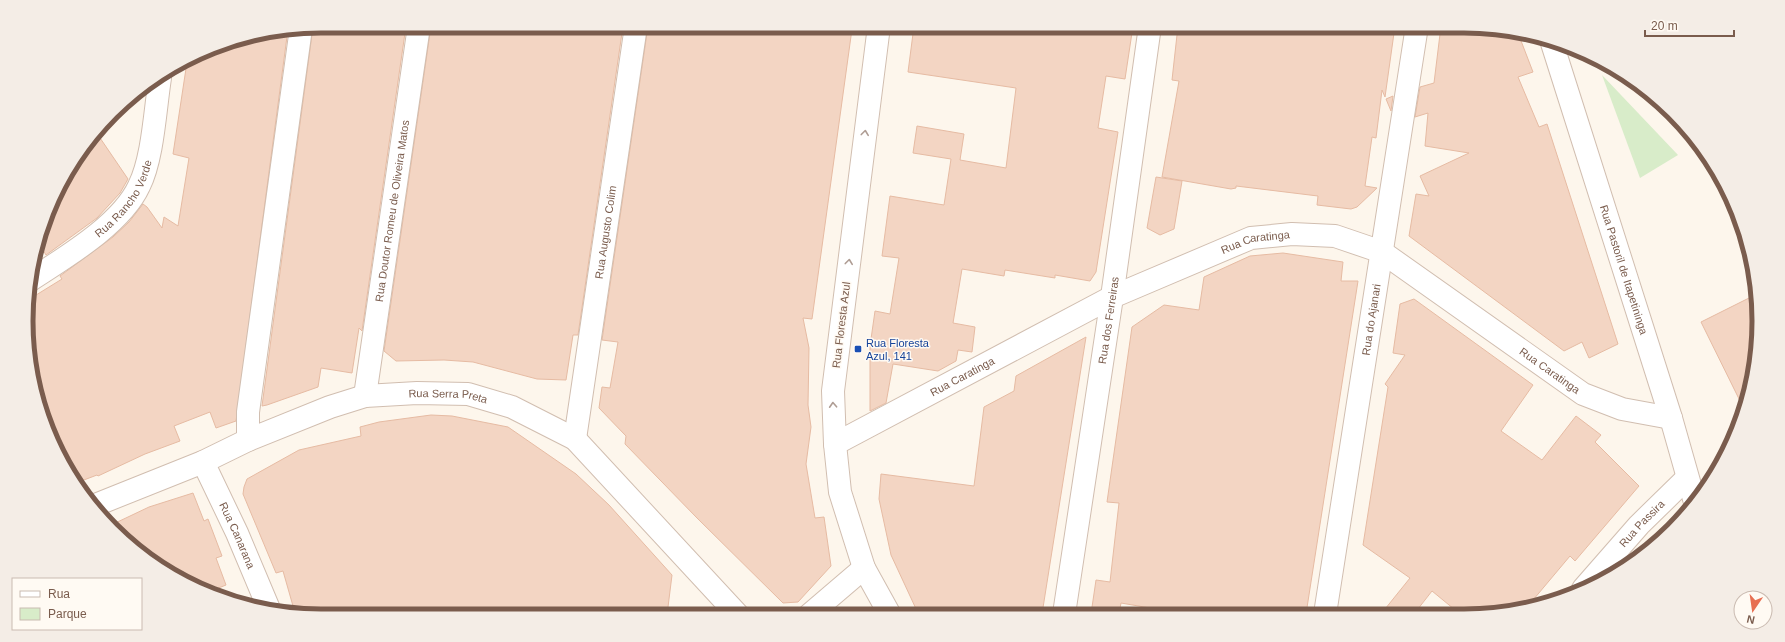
<svg xmlns="http://www.w3.org/2000/svg" width="1785" height="642" font-family="Helvetica,sans-serif">
	<style>
		.green { fill: #d8ecc9 }
		.building { fill: #f3d5c3; stroke: #e6bba3 }
		.lines { fill: none; stroke-linecap: round; stroke-linejoin: round }
		.street-casing { stroke: #d1beb0; stroke-width: 24 }
		.street { stroke: #fff; stroke-width: 22 }
		.oneway { stroke: #af9d94 }
		.transit-dot { fill: #1a4fb4; stroke: #fffaf3; stroke-width: 1.5 }
		.labels { text-anchor: middle; stroke-width: 3; stroke-linejoin: round; paint-order: stroke }
		.street-label { font-size: 11px; fill: #7a5c4d; stroke: #fffaf3 }
		.transit-label { font-size: 11px; fill: #164399; stroke: #fffaf3; text-anchor: start }
		.rim { fill: none; stroke: #7a5c4d; stroke-width: 5 }
	</style>
	<rect width="100%" height="100%" fill="#fdf6ec"/>
	<path class="green" d="M 1602,75 L 1678,155 L 1640,178 Z"/>
	<path class="building" d="M 321,26 L 406,26 L 362,331 L 359,328 L 352,373 L 321,368 L 318,387 L 267,405 L 262,406 L 313,27 Z
		M 431,26 L 623,26 L 578,335 L 573,335 L 566,380 L 537,379 L 473,362 L 444,360 L 396,361 L 384,351 Z
		M 648,26 L 831,26 L 852,29 L 812,319 L 803,318 L 809,348 L 808,405 L 811,427 L 806,464 L 815,518 L 824,517 L 831,566 L 798,602 L 783,603 L 697,518 L 625,444 L 626,436 L 599,408 L 602,387 L 610,388 L 618,342 L 602,340 Z
		M 914,26 L 1133,26 L 1125,79 L 1106,76 L 1098,128 L 1118,132 L 1096,272 L 1090,281 L 1055,275 L 1055,278 L 1005,270 L 1004,276 L 962,269 L 953,323 L 975,327 L 972,352 L 958,350 L 956,361 L 938,371 L 893,364 L 886,403 L 870,411 L 870,346 L 875,311 L 890,314 L 899,258 L 882,256 L 890,196 L 944,205 L 951,159 L 913,153 L 917,126 L 964,134 L 960,160 L 1006,168 L 1016,88 L 908,72 Z
		M 1178,26 L 1327,26 L 1348,30 L 1349,26 L 1395,26 L 1385,97 L 1382,90 L 1376,138 L 1372,137 L 1365,186 L 1377,188 L 1357,207 L 1351,209 L 1317,205 L 1318,196 L 1236,186 L 1236,188 L 1231,189 L 1162,177 L 1179,81 L 1172,80 Z
		M 1441,26 L 1464,26 L 1518,33 L 1533,72 L 1518,77 L 1539,127 L 1547,124 L 1618,344 L 1589,358 L 1582,342 L 1564,351 L 1409,236 L 1416,194 L 1429,196 L 1420,176 L 1469,153 L 1425,146 L 1428,113 L 1415,117 L 1420,87 L 1434,83 Z
		M 288,29 L 236,421 L 216,428 L 210,412 L 174,426 L 180,441 L 145,454 L 98,476 L 97,475 L 76,483 L 70,465 L 67,466 L 36,397 L 27,340 L 28,300 L 62,279 L 60,276 L 113,237 L 129,222 L 143,204 L 147,207 L 162,228 L 164,217 L 178,226 L 189,158 L 173,154 L 187,62 L 209,48 L 264,32 Z
		M 1393,96 L 1391,111 L 1386,99 Z
		M 96,132 L 128,179 L 120,193 L 97,218 L 46,255 L 40,245 L 57,190 L 87,142 Z
		M 1156,177 L 1182,181 L 1174,229 L 1160,235 L 1147,228 Z
		M 1283,253 L 1343,262 L 1341,281 L 1358,281 L 1306,614 L 1185,614 L 1121,603 L 1119,614 L 1091,614 L 1096,580 L 1110,582 L 1119,503 L 1107,502 L 1132,327 L 1164,305 L 1199,310 L 1204,277 L 1250,256 Z
		M 1757,294 L 1758,340 L 1749,397 L 1744,409 L 1701,322 Z
		M 1414,299 L 1533,385 L 1501,431 L 1542,460 L 1576,416 L 1601,435 L 1595,442 L 1639,486 L 1575,561 L 1570,556 L 1528,606 L 1503,613 L 1460,614 L 1432,591 L 1414,614 L 1381,614 L 1410,578 L 1363,545 L 1388,387 L 1385,384 L 1405,355 L 1393,353 L 1400,304 Z
		M 1086,337 L 1042,614 L 957,615 L 917,611 L 891,555 L 879,499 L 881,474 L 974,486 L 984,407 L 1014,391 L 1016,376 Z
		M 431,415 L 452,416 L 508,427 L 576,474 L 609,505 L 672,575 L 667,615 L 321,616 L 295,613 L 283,571 L 276,573 L 243,494 L 244,487 L 247,479 L 299,450 L 361,436 L 360,427 L 379,422 Z
		M 193,493 L 204,521 L 208,519 L 222,556 L 216,558 L 226,585 L 211,591 L 157,566 L 109,526 L 149,507 Z"/>
	<g class="lines">
		<g class="street-casing">
			<g id="street">
				<path d="M 879,26 L 833,391 L 835,444 L 840,492 L 864,568 L 890,615"/>
				<path id="s1" d="M 1551,40 L 1671,418 L 1694,499"/>
				<path id="s2" d="M 29,281 C 64,258 121,225 139,186 C 153,158 155,110 160,78"/>
				<path id="s3" d="M 365,396 L 419,26"/>
				<path id="s4" d="M 575,439 L 636,26"/>
				<path d="M 248,440 L 248,412 L 301,28"/>
				<path id="s5" d="M 835,444 L 1112,297 L 1251,238 L 1292,234 L 1335,236 L 1382,252 L 1583,394 L 1622,409 L 1671,418"/>
				<path id="s6" d="M 203,462 L 237,533 L 269,609"/>
				<path id="s7" d="M 93,506 L 203,462 L 248,440 L 330,407 L 365,396 L 417,393 L 468,394 L 512,407 L 575,439 L 738,615"/>
				<path id="s8" d="M 1583,589 L 1639,525 L 1687,478"/>
				<path id="s9" d="M 1064,614 L 1112,297 L 1150,26"/>
				<path id="s10" d="M 1325,614 L 1417,26"/>
				<path d="M 809,615 L 864,568"/>
			</g>
		</g>
		<use href="#street" class="street"/>
	</g>
	<defs><path id="oneway-chevron" d="M-2-3.5L2.5 0L-2 3.5" fill="none" stroke-width="1.6" stroke-linecap="round" stroke-linejoin="round"/></defs>
	<g class="oneway">
		<use href="#oneway-chevron" transform="translate(865 133) rotate(-83)"/>
		<use href="#oneway-chevron" transform="translate(849 262) rotate(-83)"/>
		<use href="#oneway-chevron" transform="translate(833 405) rotate(-93)"/>
	</g>
	<rect class="transit-dot" x="854" y="345" width="8" height="8" rx="2"/>
	<g class="labels">
		<g class="street-label">
			<text dy="4" stroke="none"><textPath href="#s2" startOffset="128">Rua Rancho Verde</textPath></text>
			<text dy="4" stroke="none"><textPath href="#s3" startOffset="187">Rua Doutor Romeu de Oliveira Matos</textPath></text>
			<text dy="4" stroke="none"><textPath href="#s4" startOffset="209">Rua Augusto Colim</textPath></text>
			<text dy="4" stroke="none"><textPath href="#s5" startOffset="468">Rua Caratinga</textPath></text>
			<text dy="4" stroke="none"><textPath href="#s1" startOffset="241">Rua Pastoril de Itapetininga</textPath></text>
			<text dy="4" stroke="none"><textPath href="#s9" startOffset="297">Rua dos Ferreiras</textPath></text>
			<text dy="4" stroke="none"><textPath href="#s10" startOffset="298">Rua do Ajanari</textPath></text>
			<text transform="translate(841 325) rotate(-83)" y="4">Rua Floresta Azul</text>
			<text dy="4" stroke="none"><textPath href="#s5" startOffset="804">Rua Caratinga</textPath></text>
			<text dy="4" stroke="none"><textPath href="#s5" startOffset="144">Rua Caratinga</textPath></text>
			<text dy="4" stroke="none"><textPath href="#s7" startOffset="377">Rua Serra Preta</textPath></text>
			<text dy="4" stroke="none"><textPath href="#s8" startOffset="88">Rua Passira</textPath></text>
			<text dy="4" stroke="none"><textPath href="#s6" startOffset="81">Rua Canarana</textPath></text>
		</g>
		<g class="transit-label">
			<text x="866" y="347">Rua Floresta<tspan x="866" dy="13">Azul, 141</tspan></text>
		</g>
	</g>
	<path d="M0 0H1785V642H0ZM321 33H1464A288 288 0 0 1 1752 321V321A288 288 0 0 1 1464 609H321A288 288 0 0 1 33 321V321A288 288 0 0 1 321 33Z" fill="#f4ede6" fill-rule="evenodd"/>
	<path class="rim" d="M321 33H1464A288 288 0 0 1 1752 321V321A288 288 0 0 1 1464 609H321A288 288 0 0 1 33 321V321A288 288 0 0 1 321 33Z"/>
	<rect x="12" y="578" width="130" height="52" fill="#fffaf3" stroke="#cabbb1"/>
	<rect x="20" y="591" width="20" height="6" fill="#ffffff" stroke="#cabbb1"/>
	<text x="48" y="598" font-size="12" fill="#7a5c4d">Rua</text>
	<rect x="20" y="608" width="20" height="12" fill="#d8ecc9" stroke="#cabbb1"/>
	<text x="48" y="618" font-size="12" fill="#7a5c4d">Parque</text>
	<g transform="translate(1753 610) rotate(193)"><circle r="19" fill="#fffaf3" stroke="#cabbb1"/>
	<path d="M0-3L7 15L0 10L-7 15Z" fill="#e76f51"/>
	<text y="-6" font-size="11" font-weight="bold" text-anchor="middle" fill="#7a5c4d">N</text>
	</g>
	<path d="M1645 30v6h89v-6" fill="none" stroke="#7a5c4d" stroke-width="2"/>
	<text x="1651" y="30" font-size="12" fill="#7a5c4d" stroke="#fffaf3" stroke-width="3" paint-order="stroke">20 m</text>
</svg>
